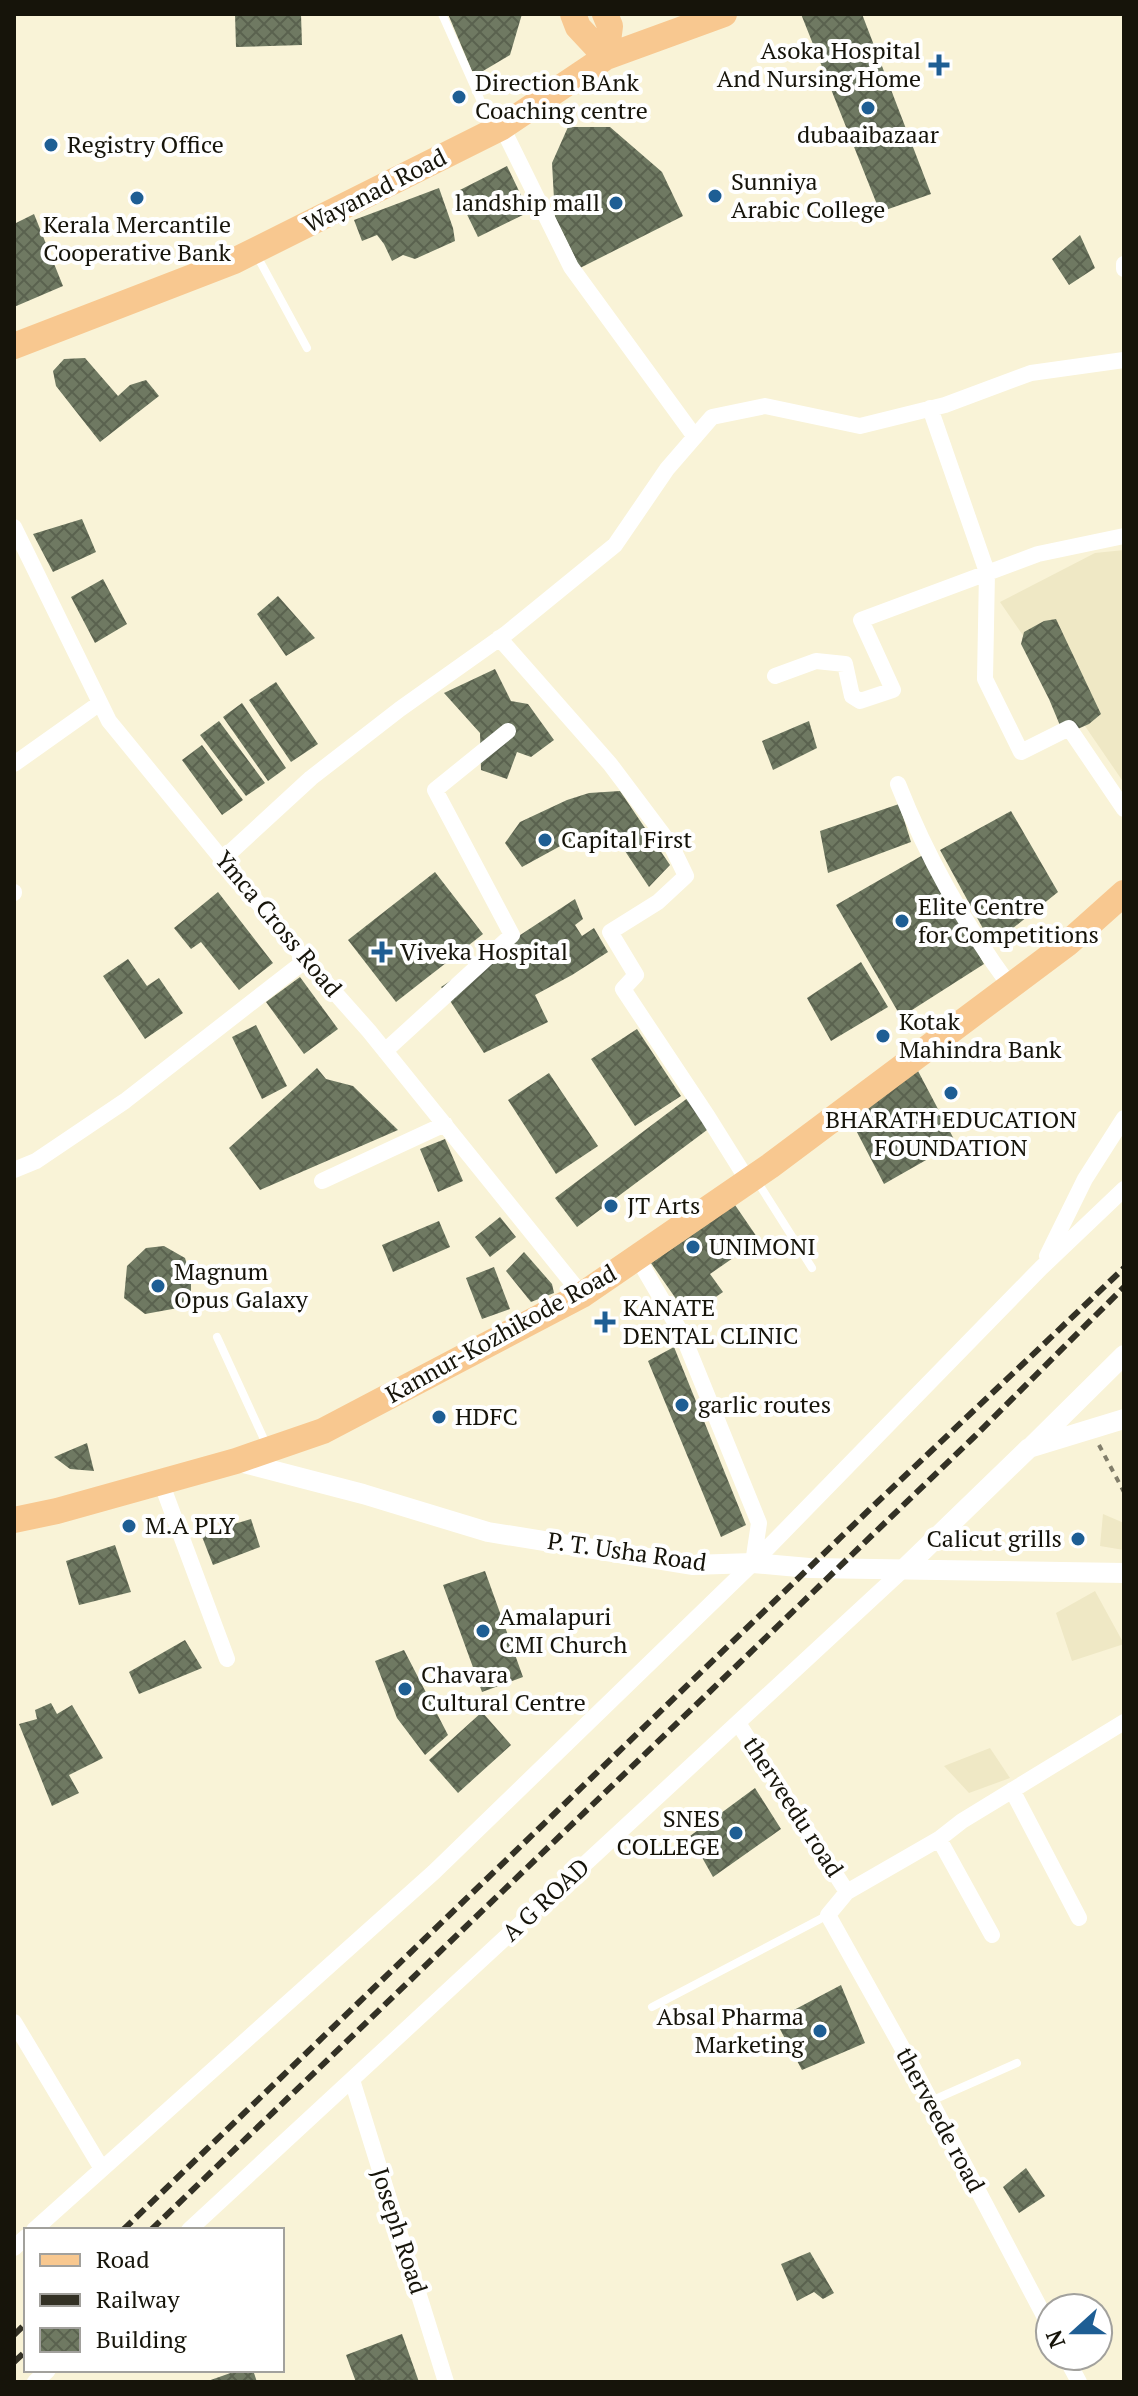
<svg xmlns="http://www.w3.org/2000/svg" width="1138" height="2396" font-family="'PT Serif',serif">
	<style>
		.built { fill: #efe8c5 }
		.building { fill: url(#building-cross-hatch) }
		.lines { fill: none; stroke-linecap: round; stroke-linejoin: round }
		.path { stroke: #827e6b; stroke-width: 4; stroke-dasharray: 6 6; stroke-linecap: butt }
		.service { stroke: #fff; stroke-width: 8 }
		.minor { stroke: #fff; stroke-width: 16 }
		.tertiary { stroke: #fff; stroke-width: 20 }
		.primary { stroke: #f8c890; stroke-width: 26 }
		.rail { stroke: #333125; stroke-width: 6; stroke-dasharray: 12 6; stroke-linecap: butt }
		.poi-dot { fill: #1e5e94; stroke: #fff; stroke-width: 3 }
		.labels { text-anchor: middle; stroke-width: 8; stroke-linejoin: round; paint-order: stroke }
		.poi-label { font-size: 24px; fill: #16140a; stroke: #fff; text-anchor: start }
		.street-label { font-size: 24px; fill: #16140a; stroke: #fff }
	</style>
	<defs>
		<pattern id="building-cross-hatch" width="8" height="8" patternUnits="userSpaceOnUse" patternTransform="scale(2)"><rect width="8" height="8" fill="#6f7962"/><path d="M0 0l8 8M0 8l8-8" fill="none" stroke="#5a624f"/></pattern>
	</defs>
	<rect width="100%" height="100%" fill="#f9f3d7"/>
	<path class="built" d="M 1124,550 L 1124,783 L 1000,602 L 1095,553 Z
		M 1103,1514 L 1124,1523 L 1124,1550 L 1100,1546 Z
		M 1095,1591 L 1124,1644 L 1072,1661 L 1056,1613 Z
		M 990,1748 L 1010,1778 L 969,1793 L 944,1766 Z"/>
	<path class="building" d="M 235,14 L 301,14 L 302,45 L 236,47 Z
		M 448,14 L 522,14 L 510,55 L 483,71 L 472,71 Z
		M 801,14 L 862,14 L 931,194 L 880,212 Z
		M 568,127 L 610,127 L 662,172 L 683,216 L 580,268 L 555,217 L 552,163 Z
		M 507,166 L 529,212 L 478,237 L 456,192 Z
		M 439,188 L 453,228 L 455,241 L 415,259 L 403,255 L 392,261 L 384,244 L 377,235 L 362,241 L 354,220 Z
		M 34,214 L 63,286 L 14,307 L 14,224 Z
		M 1080,235 L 1095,268 L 1069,285 L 1052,259 Z
		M 85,358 L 118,396 L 130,385 L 146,380 L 159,396 L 100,442 L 56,386 L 53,371 L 64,359 Z
		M 82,519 L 96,552 L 53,572 L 33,534 Z
		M 103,579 L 127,624 L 95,643 L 71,597 Z
		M 278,596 L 315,638 L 286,656 L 257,614 Z
		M 1056,619 L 1101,714 L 1089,724 L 1064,735 L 1049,699 L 1021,644 L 1024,632 L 1044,621 Z
		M 495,669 L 511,701 L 528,704 L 554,740 L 531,757 L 517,752 L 507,779 L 481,770 L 480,733 L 444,693 Z
		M 276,682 L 318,744 L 291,762 L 249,700 Z
		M 242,703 L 286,768 L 268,781 L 223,717 Z
		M 219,721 L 265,783 L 246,796 L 200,735 Z
		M 809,721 L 817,748 L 773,770 L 762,741 Z
		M 202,745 L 243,800 L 222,815 L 182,760 Z
		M 620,791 L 670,865 L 649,887 L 623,848 L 597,837 L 564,844 L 522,867 L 505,843 L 520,822 L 567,800 L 589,793 Z
		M 899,804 L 911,842 L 828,873 L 820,831 Z
		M 1011,811 L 1058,892 L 992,945 L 940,850 Z
		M 923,855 L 984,964 L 901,1017 L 836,905 Z
		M 435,872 L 483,934 L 396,1002 L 348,940 Z
		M 218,892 L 273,963 L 239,990 L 201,942 L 191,949 L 174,928 Z
		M 575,899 L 583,919 L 575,925 L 582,936 L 594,928 L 608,952 L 572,975 L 535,995 L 548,1022 L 484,1053 L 441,987 Z
		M 128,959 L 147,986 L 159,978 L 183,1013 L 145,1039 L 103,976 Z
		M 861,962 L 888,1007 L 831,1041 L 807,998 Z
		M 300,977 L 338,1029 L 304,1054 L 266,1002 Z
		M 256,1025 L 287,1086 L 262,1099 L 232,1037 Z
		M 637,1029 L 681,1096 L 635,1126 L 591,1059 Z
		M 317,1068 L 326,1079 L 353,1086 L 398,1130 L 260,1190 L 229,1148 Z
		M 918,1071 L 956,1143 L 884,1184 L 848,1115 Z
		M 549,1073 L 598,1146 L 556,1174 L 508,1100 Z
		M 689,1097 L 711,1127 L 577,1227 L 555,1198 Z
		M 445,1139 L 463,1181 L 438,1192 L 420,1149 Z
		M 735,1205 L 759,1240 L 710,1274 L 723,1292 L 688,1316 L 651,1263 Z
		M 500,1217 L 516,1237 L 490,1257 L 475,1237 Z
		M 439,1221 L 450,1247 L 393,1272 L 382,1245 Z
		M 164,1246 L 185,1258 L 191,1278 L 191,1295 L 178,1308 L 145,1314 L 124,1298 L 127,1266 L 146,1248 Z
		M 524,1252 L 552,1284 L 554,1293 L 531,1302 L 506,1271 Z
		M 494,1267 L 510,1309 L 482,1319 L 466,1278 Z
		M 674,1347 L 746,1525 L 721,1537 L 648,1361 Z
		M 87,1443 L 94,1471 L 70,1469 L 54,1457 Z
		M 251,1519 L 260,1547 L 213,1565 L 201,1534 Z
		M 115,1545 L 131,1592 L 79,1605 L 66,1561 Z
		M 485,1571 L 523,1677 L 482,1692 L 443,1585 Z
		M 185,1640 L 202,1668 L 139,1694 L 129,1672 Z
		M 404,1650 L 448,1735 L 425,1755 L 397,1718 L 375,1661 Z
		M 51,1703 L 57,1714 L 72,1705 L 103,1758 L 69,1775 L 79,1793 L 52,1806 L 19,1724 L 37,1719 L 35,1710 Z
		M 482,1712 L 511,1745 L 458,1793 L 429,1760 Z
		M 755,1788 L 781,1829 L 713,1877 L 690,1836 Z
		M 841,1985 L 865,2043 L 802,2070 L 775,2020 Z
		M 1026,2168 L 1045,2196 L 1019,2213 L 1003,2187 Z
		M 810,2252 L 834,2293 L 823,2299 L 814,2292 L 797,2301 L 781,2264 Z
		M 402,2334 L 419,2382 L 356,2382 L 346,2355 Z
		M 239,2370 L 253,2370 L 257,2382 L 205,2382 Z"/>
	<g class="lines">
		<path class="path" d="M 1099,1445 L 1124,1492"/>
		<path class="service" d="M 442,14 L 492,126
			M 257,256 L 307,348
			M 757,1181 L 812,1268
			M 217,1337 L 268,1448
			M 652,2007 L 828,1915
			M 931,2101 L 1017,2063"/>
		<path class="minor" d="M 502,127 L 571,267 L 695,437
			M 1124,264 L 1124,269
			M 930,408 L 987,572 L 985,679 L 1021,752 L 1069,728 L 1124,809
			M 14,527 L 109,721 L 289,941 L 369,1031 L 582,1295
			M 499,638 L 610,764 L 671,845 L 686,876 L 658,902 L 610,932 L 636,975 L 623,989 L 708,1117 L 748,1181
			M 775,676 L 816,661 L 845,664 L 852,696 L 860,701 L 893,690 L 861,620 L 1038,554 L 1124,536
			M 14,764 L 100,703
			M 898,784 C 926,855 965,925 1010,986
			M 223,859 L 311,778 L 400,709 L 507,633 L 615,545 L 667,469 L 712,417 L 765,406 L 860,426 L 945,405 L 1031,373 L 1124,360
			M 14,892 L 14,893
			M 385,1051 L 512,935 L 435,790 L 508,731
			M 14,1170 L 36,1161 L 125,1101 L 306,960
			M 322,1181 L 445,1124
			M 1047,1256 L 1085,1179 L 1124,1118
			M 637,1257 L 683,1336 L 759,1523 L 753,1563
			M 161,1482 L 227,1659
			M 738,1723 L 847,1892
			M 1012,1790 L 1079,1918
			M 939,1839 L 992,1935
			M 14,2022 L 102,2169
			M 352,2080 L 446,2382
			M 34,2230 L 434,1872 L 753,1563 L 1041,1268 L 1124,1189
			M 189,2230 L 904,1569
			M 14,2248 L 26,2237
			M 1050,2327 L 909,2060 L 828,1915 L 847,1892 L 939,1839 L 962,1821 L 1124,1722
			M 1065,2356 L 1079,2382
			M 35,2382 L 48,2370"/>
		<path class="tertiary" d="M 1032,1446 L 1124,1355
			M 236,1461 L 363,1494 L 488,1532 L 692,1565 L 753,1563 L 809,1568 L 1124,1573
			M 904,1569 L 1029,1448 L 1124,1419"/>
		<path class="primary" d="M 573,14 L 578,27 L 606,57
			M 605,14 L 610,26 L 606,57
			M 14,346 L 234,261 L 502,127 L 606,57 L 724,14
			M 14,1520 L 57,1511 L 236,1461 L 323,1431 L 582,1295 L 770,1166 L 1068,943 L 1124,893"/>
		<path class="rail" d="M 123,2230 L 869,1510 L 1124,1268
			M 151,2230 L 973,1438 L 1124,1287
			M 14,2335 L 26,2323
			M 14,2362 L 26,2351"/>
	</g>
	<g class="poi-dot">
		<path d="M935 53h8v8h8v8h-8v8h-8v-8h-8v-8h8z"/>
		<circle cx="459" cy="97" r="8"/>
		<circle cx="868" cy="108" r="8"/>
		<circle cx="51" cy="145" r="8"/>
		<circle cx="715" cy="196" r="8"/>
		<circle cx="137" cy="198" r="8"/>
		<circle cx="616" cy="203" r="8"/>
		<circle cx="545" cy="840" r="8"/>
		<circle cx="902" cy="921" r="8"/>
		<path d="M378 940h8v8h8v8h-8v8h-8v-8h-8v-8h8z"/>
		<circle cx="883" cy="1036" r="8"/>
		<circle cx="951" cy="1093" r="8"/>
		<circle cx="611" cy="1206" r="8"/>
		<circle cx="693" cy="1247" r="8"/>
		<circle cx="158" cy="1286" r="8"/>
		<path d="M601 1310h8v8h8v8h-8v8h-8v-8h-8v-8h8z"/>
		<circle cx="682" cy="1405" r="8"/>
		<circle cx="439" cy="1417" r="8"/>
		<circle cx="129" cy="1526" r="8"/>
		<circle cx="1078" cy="1539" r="8"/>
		<circle cx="483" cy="1631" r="8"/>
		<circle cx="405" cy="1689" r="8"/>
		<circle cx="736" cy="1833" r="8"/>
		<circle cx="820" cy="2031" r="8"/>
	</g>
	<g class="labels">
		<g class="poi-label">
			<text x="921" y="59" text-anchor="end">Asoka Hospital<tspan x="921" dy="28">And Nursing Home</tspan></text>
			<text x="475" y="91">Direction BAnk<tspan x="475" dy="28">Coaching centre</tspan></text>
			<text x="868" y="143" text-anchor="middle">dubaaibazaar</text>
			<text x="67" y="153">Registry Office</text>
			<text x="731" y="190">Sunniya<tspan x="731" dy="28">Arabic College</tspan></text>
			<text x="600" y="211" text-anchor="end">landship mall</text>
			<text x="137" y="233" text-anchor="middle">Kerala Mercantile<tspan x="137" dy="28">Cooperative Bank</tspan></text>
			<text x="561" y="848">Capital First</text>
			<text x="918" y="915">Elite Centre<tspan x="918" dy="28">for Competitions</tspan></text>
			<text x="400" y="960">Viveka Hospital</text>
			<text x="899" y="1030">Kotak<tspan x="899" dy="28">Mahindra Bank</tspan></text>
			<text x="951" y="1128" text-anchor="middle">BHARATH EDUCATION<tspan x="951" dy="28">FOUNDATION</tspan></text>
			<text x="627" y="1214">JT Arts</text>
			<text x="709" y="1255">UNIMONI</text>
			<text x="174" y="1280">Magnum<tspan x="174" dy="28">Opus Galaxy</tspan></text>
			<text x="623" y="1316">KANATE<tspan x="623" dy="28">DENTAL CLINIC</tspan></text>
			<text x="698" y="1413">garlic routes</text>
			<text x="455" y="1425">HDFC</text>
			<text x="145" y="1534">M.A PLY</text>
			<text x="1062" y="1547" text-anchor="end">Calicut grills</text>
			<text x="499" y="1625">Amalapuri<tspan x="499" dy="28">CMI Church</tspan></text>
			<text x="421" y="1683">Chavara<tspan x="421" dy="28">Cultural Centre</tspan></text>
			<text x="720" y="1827" text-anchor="end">SNES<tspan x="720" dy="28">COLLEGE</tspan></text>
			<text x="804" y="2025" text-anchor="end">Absal Pharma<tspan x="804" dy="28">Marketing</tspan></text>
		</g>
		<g class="street-label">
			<text transform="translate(375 191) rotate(-27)" y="8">Wayanad Road</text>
			<text transform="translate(278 924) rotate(50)" y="8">Ymca Cross Road</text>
			<text transform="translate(501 1334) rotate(-29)" y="8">Kannur-Kozhikode Road</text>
			<text transform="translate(627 1552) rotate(8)" y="8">P. T. Usha Road</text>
			<text transform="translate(793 1807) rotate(57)" y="8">therveedu road</text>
			<text transform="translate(546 1900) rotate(-43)" y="8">A G ROAD</text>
			<text transform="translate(940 2120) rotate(62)" y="8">therveede road</text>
			<text transform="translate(399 2231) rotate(72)" y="8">Joseph Road</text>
		</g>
	</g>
	<rect width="1138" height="2396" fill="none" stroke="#16140a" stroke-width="32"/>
	<rect x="24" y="2228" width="260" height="144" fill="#ffffff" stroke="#a2a19d" stroke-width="2"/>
	<rect x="40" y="2254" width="40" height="12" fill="#f8c890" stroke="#a2a19d" stroke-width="2"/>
	<text x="96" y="2268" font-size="24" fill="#16140a">Road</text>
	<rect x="40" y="2294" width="40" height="12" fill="#333125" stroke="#a2a19d" stroke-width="2"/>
	<text x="96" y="2308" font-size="24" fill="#16140a">Railway</text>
	<rect x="40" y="2328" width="40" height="24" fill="url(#building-cross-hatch)" stroke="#a2a19d" stroke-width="2"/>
	<text x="96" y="2348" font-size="24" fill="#16140a">Building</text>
	<g transform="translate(1074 2332) rotate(249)"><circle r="38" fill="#ffffff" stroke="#a2a19d" stroke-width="2"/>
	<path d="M0-6L14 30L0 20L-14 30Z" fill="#1e5e94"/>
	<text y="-12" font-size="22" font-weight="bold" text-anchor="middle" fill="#16140a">N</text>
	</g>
</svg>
